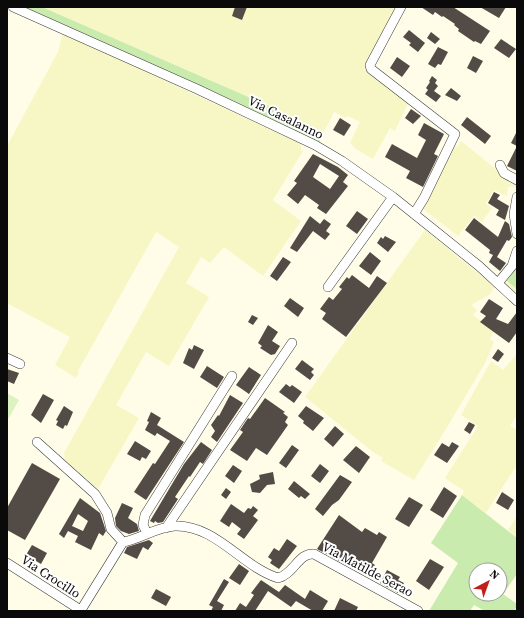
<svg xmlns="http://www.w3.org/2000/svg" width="524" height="618" font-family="'Source Serif 4',serif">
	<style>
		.farmland { fill: #f7f7c5 }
		.green { fill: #c9ecae; fill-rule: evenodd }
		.pitch { fill: #ddf2c1 }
		.building { fill: #534c46; fill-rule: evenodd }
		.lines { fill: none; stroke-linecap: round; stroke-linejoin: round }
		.minor-casing { stroke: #3d3d3d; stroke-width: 10 }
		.minor { stroke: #fff; stroke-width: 9 }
		.labels { text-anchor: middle; stroke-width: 4; stroke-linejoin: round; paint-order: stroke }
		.street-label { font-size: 13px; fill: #0a0a0a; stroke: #fff }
	</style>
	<rect width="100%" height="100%" fill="#fffce7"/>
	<path class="farmland" d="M 42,7 L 396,7 L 367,68 L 409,101 L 395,131 L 390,128 L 373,159 L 356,149 L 350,143 L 360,122 L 348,116 L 346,118 L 334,112 L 323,134 L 269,106 Z
		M 63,33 L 301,144 L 301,150 L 303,151 L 273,200 L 301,221 L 263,276 L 224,247 L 210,263 L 201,257 L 186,283 L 209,297 L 169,366 L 146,352 L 116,405 L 139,418 L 98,489 L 65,460 L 64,453 L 179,247 L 156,232 L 78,371 L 79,372 L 76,378 L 55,365 L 70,337 L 7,303 L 7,146 L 58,52 Z
		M 461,141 L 517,186 L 517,188 L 513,186 L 508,187 L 507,196 L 494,190 L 486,204 L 492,208 L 482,222 L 474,216 L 458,236 L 422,208 L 453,145 L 457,147 Z
		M 425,230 L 495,287 L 489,295 L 471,305 L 477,310 L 473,315 L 494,331 L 490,339 L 494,342 L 485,363 L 449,424 L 414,480 L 381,461 L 383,458 L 373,452 L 305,397 Z
		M 506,280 L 517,289 L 517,296 L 504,284 Z
		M 516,355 L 517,415 L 510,426 L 517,430 L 517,465 L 486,513 L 462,495 L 464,491 L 445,478 L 478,426 L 461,415 L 491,361 L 503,370 Z
		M 517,516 L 517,538 L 508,530 Z"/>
	<path class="green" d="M 20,7 L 42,7 L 269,106 L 323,134 L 319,143 Z
		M 517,262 L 517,289 L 506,280 Z
		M 462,495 L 517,538 L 517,574 L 503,594 L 517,604 L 515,611 L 485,611 L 474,605 L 470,611 L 429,611 L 458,563 L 431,543 ZM 476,570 L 500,570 L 500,594 L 476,594 Z"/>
	<path class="pitch" d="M 7,393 L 19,400 L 7,421 Z"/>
	<path class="building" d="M 235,7 L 247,7 L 242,20 L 232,16 Z
		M 421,7 L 453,7 L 490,31 L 481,44 L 475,41 L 474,42 L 458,31 L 459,29 L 454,25 L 455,24 L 443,16 L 442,17 L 435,12 L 433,15 Z
		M 480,7 L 506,7 L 499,18 Z
		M 409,30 L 425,43 L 418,52 L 409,45 L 411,43 L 403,37 Z
		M 431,32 L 440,39 L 435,44 L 427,38 Z
		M 501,39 L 516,49 L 509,58 L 494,48 Z
		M 438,47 L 448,52 L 441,65 L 438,64 L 435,68 L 428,64 Z
		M 473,56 L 483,61 L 476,73 L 467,68 Z
		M 397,57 L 410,66 L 402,77 L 390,68 Z
		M 432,76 L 437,80 L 435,83 L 438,86 L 434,91 L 441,96 L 436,102 L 425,94 L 428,90 L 426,88 L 430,82 L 429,81 Z
		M 451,88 L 461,96 L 457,101 L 445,95 Z
		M 411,109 L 421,116 L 413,124 L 405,118 Z
		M 467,117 L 491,136 L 485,144 L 461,125 Z
		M 340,118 L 351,125 L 344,136 L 333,130 Z
		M 424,123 L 444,134 L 434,154 L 438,156 L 423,187 L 406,178 L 410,171 L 385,157 L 392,144 L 417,158 L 426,140 L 418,135 Z
		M 517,131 L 517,146 L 511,143 Z
		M 517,146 L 517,171 L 507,166 Z
		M 313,154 L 338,167 L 348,175 L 343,182 L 348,186 L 326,214 L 317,208 L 319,205 L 305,195 L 298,204 L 287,195 L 297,183 L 294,181 ZM 320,164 L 339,176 L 330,189 L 313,177 Z
		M 494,192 L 500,195 L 497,199 L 509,206 L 505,220 L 496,215 L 499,210 L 488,203 Z
		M 357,211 L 368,219 L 357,234 L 346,226 Z
		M 310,216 L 320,224 L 324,219 L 331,224 L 326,231 L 330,234 L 325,240 L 313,231 L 297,252 L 290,248 Z
		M 474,218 L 498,237 L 505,221 L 509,224 L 512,237 L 509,241 L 507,240 L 497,257 L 506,263 L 500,271 L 489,262 L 493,255 L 489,253 L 490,250 L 465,230 Z
		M 385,236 L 396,242 L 388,252 L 377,243 L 381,237 L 383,239 Z
		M 370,252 L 381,261 L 371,275 L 359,266 Z
		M 283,257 L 291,262 L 277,281 L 270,276 Z
		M 352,275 L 369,288 L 377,276 L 387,283 L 346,337 L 322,319 L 326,313 L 320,309 L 329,297 L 333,300 L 342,289 L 339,287 L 347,277 L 349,279 Z
		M 290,298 L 304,308 L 298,317 L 284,306 Z
		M 489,299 L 503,308 L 496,319 L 508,324 L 517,312 L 517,332 L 509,343 L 480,322 L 486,316 L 480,312 Z
		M 252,315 L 258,318 L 253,325 L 248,322 Z
		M 268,325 L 278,332 L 272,341 L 280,346 L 275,354 L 271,355 L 260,348 L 262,346 L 258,343 Z
		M 194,345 L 204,350 L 194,369 L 183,363 L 189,348 L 192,350 Z
		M 498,349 L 504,354 L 498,362 L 492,358 Z
		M 302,360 L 314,369 L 311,372 L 314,375 L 310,380 L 295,369 Z
		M 207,366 L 224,377 L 217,388 L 200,377 Z
		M 249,367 L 261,375 L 249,394 L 236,385 Z
		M 7,369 L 19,373 L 14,384 L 7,381 Z
		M 286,384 L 290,387 L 292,385 L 302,392 L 294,403 L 279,392 Z
		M 43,394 L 54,400 L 41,423 L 31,415 Z
		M 230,395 L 243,403 L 217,442 L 211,437 L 215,431 L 211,425 L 218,415 L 219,416 Z
		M 265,398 L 285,412 L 283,413 L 288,417 L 285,422 L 288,425 L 267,455 L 256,448 L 247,461 L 230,450 L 243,432 L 240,430 L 248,418 L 250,419 Z
		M 64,406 L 73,412 L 67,426 L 65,425 L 63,429 L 56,425 L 58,421 L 56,420 Z
		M 306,406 L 324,418 L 313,431 L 303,423 L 304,421 L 298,416 Z
		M 151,412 L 161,418 L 157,425 L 184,442 L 146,500 L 134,492 L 153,463 L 155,464 L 170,441 L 157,433 L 155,436 L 145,430 L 149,422 L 147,421 Z
		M 469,422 L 475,425 L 470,434 L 464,430 Z
		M 335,426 L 344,434 L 333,447 L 324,439 Z
		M 135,441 L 151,451 L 146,459 L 142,457 L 140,461 L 127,454 Z
		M 201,442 L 212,450 L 203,464 L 200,462 L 190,477 L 189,476 L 175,497 L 178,499 L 163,522 L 158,523 L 155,521 L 154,523 L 150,521 L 184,464 Z
		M 452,442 L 459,446 L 447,463 L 434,455 L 442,443 L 449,447 Z
		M 292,445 L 299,450 L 286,468 L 279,463 Z
		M 356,446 L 370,457 L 359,473 L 343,460 Z
		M 32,463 L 60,479 L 25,540 L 7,530 L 7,508 Z
		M 320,464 L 329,471 L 320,483 L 311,476 Z
		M 233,465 L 242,471 L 234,483 L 225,476 Z
		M 273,472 L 275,484 L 267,485 L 260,493 L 252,492 L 250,484 L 260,479 L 259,475 Z
		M 340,475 L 352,482 L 339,500 L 332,505 L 323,516 L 315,509 Z
		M 294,481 L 310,494 L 305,499 L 301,496 L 299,498 L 288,489 Z
		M 444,487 L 457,496 L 443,518 L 430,510 Z
		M 226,488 L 231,492 L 226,499 L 221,495 Z
		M 502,492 L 514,500 L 508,510 L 496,503 Z
		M 409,497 L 423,505 L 409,527 L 395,519 Z
		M 80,498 L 100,513 L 106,531 L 103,536 L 99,533 L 91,550 L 75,542 L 78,536 L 68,531 L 64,538 L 59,534 ZM 78,514 L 88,521 L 83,531 L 72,526 Z
		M 122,503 L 133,508 L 128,518 L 137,524 L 139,531 L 129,534 L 121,531 L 116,526 L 115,518 Z
		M 231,504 L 244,513 L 248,508 L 251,509 L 253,506 L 258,510 L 253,516 L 258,520 L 244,539 L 237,534 L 241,529 L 232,522 L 229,527 L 220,521 Z
		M 339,515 L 362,532 L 365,528 L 377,535 L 379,532 L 387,537 L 372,563 L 375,565 L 367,575 L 353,566 L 352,568 L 317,549 Z
		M 287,539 L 297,546 L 279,569 L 270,563 L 272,560 L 268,557 L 274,548 L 279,551 Z
		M 149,540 L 153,543 L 148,550 L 143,547 L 137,559 L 124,553 L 127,547 Z
		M 32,545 L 47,553 L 41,564 L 26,555 Z
		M 430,559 L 444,567 L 429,590 L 416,581 Z
		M 239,564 L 249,571 L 240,585 L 229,578 Z
		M 387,570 L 400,577 L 398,580 L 404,583 L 398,593 L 380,583 Z
		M 224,579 L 229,582 L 217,601 L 224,605 L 221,611 L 211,611 L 213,607 L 209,605 Z
		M 261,580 L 279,592 L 285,585 L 305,599 L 310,590 L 328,601 L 322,611 L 313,611 L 296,601 L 291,607 L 268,591 L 255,611 L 235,611 L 240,603 L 246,607 L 254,595 L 251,593 Z
		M 156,589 L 171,597 L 166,606 L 151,598 Z
		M 340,598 L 358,607 L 356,611 L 334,611 Z"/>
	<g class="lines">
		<g class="minor-casing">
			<path id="minor" d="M 13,7 L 197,89 L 315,145 L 342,161 L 393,197 L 479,266 L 517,301
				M 401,7 L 370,65 L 371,69 L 455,134 L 424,198 L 414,214
				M 500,165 L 504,173 L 517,180
				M 517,197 L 514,214 L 517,234
				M 498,283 L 512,266 L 517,251
				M 328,287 L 393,197
				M 7,358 L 20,364
				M 37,442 L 95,494 L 107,513 L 111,529 L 123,542
				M 166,528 L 292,343
				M 147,533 L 143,525 L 145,515 L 232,376
				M 7,563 L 82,611
				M 81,610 L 123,542 C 141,539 156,527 175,526 C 216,525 241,566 278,578 C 293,575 299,552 314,554 L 418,611"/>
		</g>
		<use href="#minor" class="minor"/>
	</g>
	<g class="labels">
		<g class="street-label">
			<text transform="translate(286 117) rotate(26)" y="5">Via Casalanno</text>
			<text transform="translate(368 569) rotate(28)" y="5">Via Matilde Serao</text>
			<text transform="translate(51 576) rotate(33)" y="5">Via Crocillo</text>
		</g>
	</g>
	<rect width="524" height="618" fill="none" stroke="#0a0a0a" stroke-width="16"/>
	<g transform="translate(488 582) rotate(41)"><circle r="19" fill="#ffffff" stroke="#9d9d9d"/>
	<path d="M0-3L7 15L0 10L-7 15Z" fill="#c31f19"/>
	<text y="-6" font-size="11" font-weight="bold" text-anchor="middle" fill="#0a0a0a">N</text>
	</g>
</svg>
